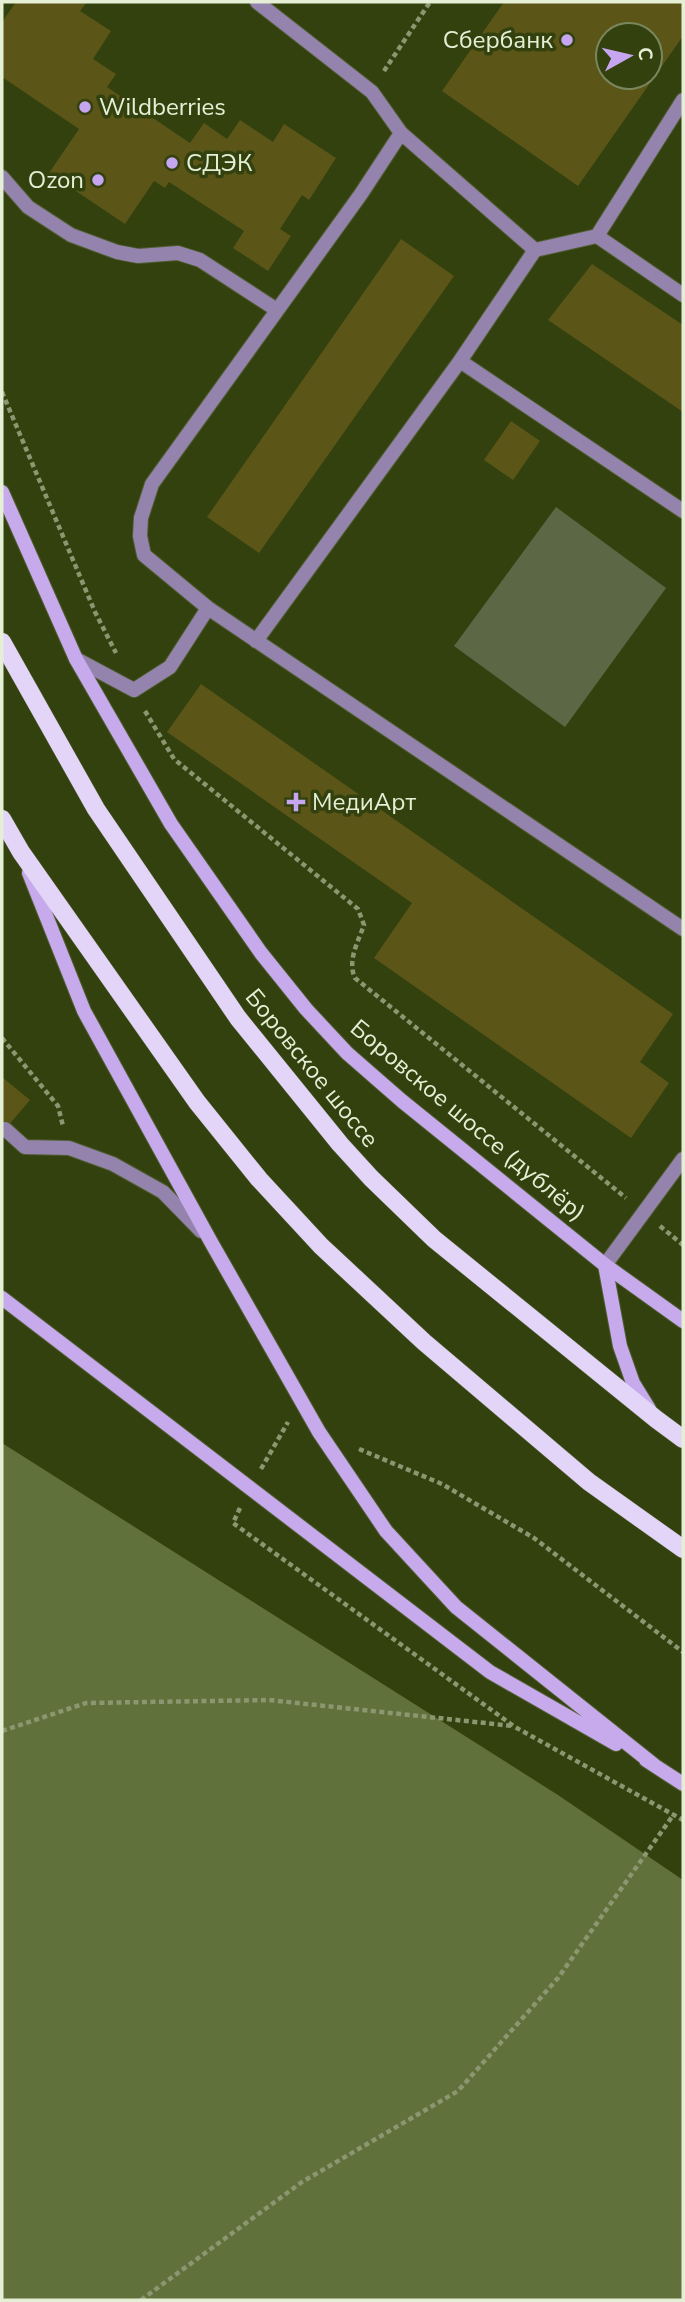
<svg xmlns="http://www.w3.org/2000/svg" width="685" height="2302" font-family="'Nunito Sans',sans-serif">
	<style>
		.green { fill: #5c6845 }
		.forest { fill: #60713b }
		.building { fill: #5b5518; fill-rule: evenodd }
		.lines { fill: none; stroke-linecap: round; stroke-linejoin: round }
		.lane-casing { stroke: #4f5d2f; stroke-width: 16 }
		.secondary-casing { stroke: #4f5d2f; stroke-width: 16 }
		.primary-casing { stroke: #4f5d2f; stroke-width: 19 }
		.path { stroke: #8b9770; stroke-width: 4.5; stroke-dasharray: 5 3.5; stroke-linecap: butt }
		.lane { stroke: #9483ac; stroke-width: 14 }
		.secondary { stroke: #c6aaec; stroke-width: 14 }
		.primary { stroke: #e3d5f7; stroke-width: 18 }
		.poi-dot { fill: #c6a6f0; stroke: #33410f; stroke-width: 2.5 }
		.labels { text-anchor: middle; stroke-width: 7; stroke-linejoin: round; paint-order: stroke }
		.poi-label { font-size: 24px; fill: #e5efd5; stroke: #33410f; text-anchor: start }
		.street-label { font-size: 24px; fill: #e5efd5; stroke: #33410f }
	</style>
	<rect width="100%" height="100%" fill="#33410f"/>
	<path class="green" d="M 556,507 L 666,588 L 565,727 L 454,646 Z"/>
	<path class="forest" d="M 2,1443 L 558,1795 L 683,1880 L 683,2300 L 2,2300 Z"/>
	<path class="building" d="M 16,2 L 87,2 L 80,11 L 111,31 L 93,59 L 116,74 L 107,87 L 190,143 L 204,123 L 227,139 L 240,120 L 273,142 L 284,124 L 336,158 L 309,200 L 302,195 L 280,229 L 291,236 L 268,271 L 233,248 L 244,231 L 169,182 L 165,188 L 154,181 L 125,224 L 49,173 L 79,129 L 2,77 L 2,22 Z
		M 504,2 L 683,2 L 683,36 L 578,186 L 442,91 ZM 608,35 L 650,35 L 650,77 L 608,77 Z
		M 401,239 L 454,276 L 259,553 L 207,517 Z
		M 592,264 L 683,325 L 683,412 L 548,320 Z
		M 511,421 L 540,441 L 513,480 L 484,460 Z
		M 201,684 L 673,1014 L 640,1062 L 669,1083 L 631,1138 L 374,958 L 412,903 L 167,732 Z
		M 2,1077 L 30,1100 L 2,1133 Z"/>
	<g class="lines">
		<g class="lane-casing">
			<path id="lane" d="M 257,2 L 372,92 L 401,133 L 535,250 L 460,361 L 683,511
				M 2,177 L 28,207 L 71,235 L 117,252 L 138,256 L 178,253 L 200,260 L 277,310
				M 597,236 L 683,100
				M 535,250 L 597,236 L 683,295
				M 208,608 L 144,555 L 140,536 L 141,518 L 152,484 L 361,194 L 401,133
				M 256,641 L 460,361
				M 76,659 L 134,690 L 170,667 L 208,608 L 683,929
				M 5,1129 L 25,1147 L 69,1148 L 113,1164 L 163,1192 L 201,1231
				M 605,1265 L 683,1159"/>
		</g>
		<g class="secondary-casing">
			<path id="secondary" d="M 2,492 L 76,659 L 171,824 L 261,953 L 306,1009 L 347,1053 L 402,1101 L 605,1265 L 683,1321
				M 29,873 L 84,1011 L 211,1242 L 319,1432 L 386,1531 L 456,1607 L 654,1765
				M 605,1265 L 620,1346 L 633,1383 L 649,1409
				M 2,1298 L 490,1672 L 616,1744
				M 646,1760 L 683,1784"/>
		</g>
		<g class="primary-casing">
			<path id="primary" d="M 2,642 L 96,809 L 238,1018 L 340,1144 L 371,1178 L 434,1239 L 656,1419 L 683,1439
				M 2,819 L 21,852 L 197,1102 L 259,1179 L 321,1246 L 424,1342 L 589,1482 L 683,1549"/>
		</g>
		<path class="path" d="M 384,71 L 430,2
			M 2,392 L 95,612 L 116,653
			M 145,711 L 174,759 L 358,909 L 364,925 C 358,942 347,961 355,978 L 626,1198
			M 2,1038 L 58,1106 L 63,1126
			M 660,1226 L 683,1245
			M 359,1449 L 442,1484 L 534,1538 L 683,1652
			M 261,1469 L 288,1422
			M 240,1508 L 233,1523 L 515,1727 L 683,1820
			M 2,1731 L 86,1703 L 269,1700 L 513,1726
			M 141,2300 L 302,2182 L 458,2091 L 558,1978 L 674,1814"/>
		<use href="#lane" class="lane"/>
		<use href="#secondary" class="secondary"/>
		<use href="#primary" class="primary"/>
	</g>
	<g class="poi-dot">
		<circle cx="567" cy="40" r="7"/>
		<circle cx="85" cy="107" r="7"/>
		<circle cx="172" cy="163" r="7"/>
		<circle cx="98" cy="180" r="7"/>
		<path d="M292.5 791.5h7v7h7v7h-7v7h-7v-7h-7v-7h7z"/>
	</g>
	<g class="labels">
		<g class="poi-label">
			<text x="553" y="48" text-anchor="end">Сбербанк</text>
			<text x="99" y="115">Wildberries</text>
			<text x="186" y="171">СДЭК</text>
			<text x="84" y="188" text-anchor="end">Ozon</text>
			<text x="312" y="810">МедиАрт</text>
		</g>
		<g class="street-label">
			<text transform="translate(312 1068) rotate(51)" y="8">Боровское шоссе</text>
			<text transform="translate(468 1120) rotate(40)" y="8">Боровское шоссе (дублёр)</text>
		</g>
	</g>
	<rect width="685" height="2302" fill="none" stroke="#e5efd5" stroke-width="7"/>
	<g transform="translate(629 56) rotate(82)"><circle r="33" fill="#33410f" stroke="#7a875e" stroke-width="2"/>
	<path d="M0-5L12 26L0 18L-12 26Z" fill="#c6a6f0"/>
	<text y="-10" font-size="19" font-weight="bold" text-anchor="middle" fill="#e5efd5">С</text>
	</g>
</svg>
